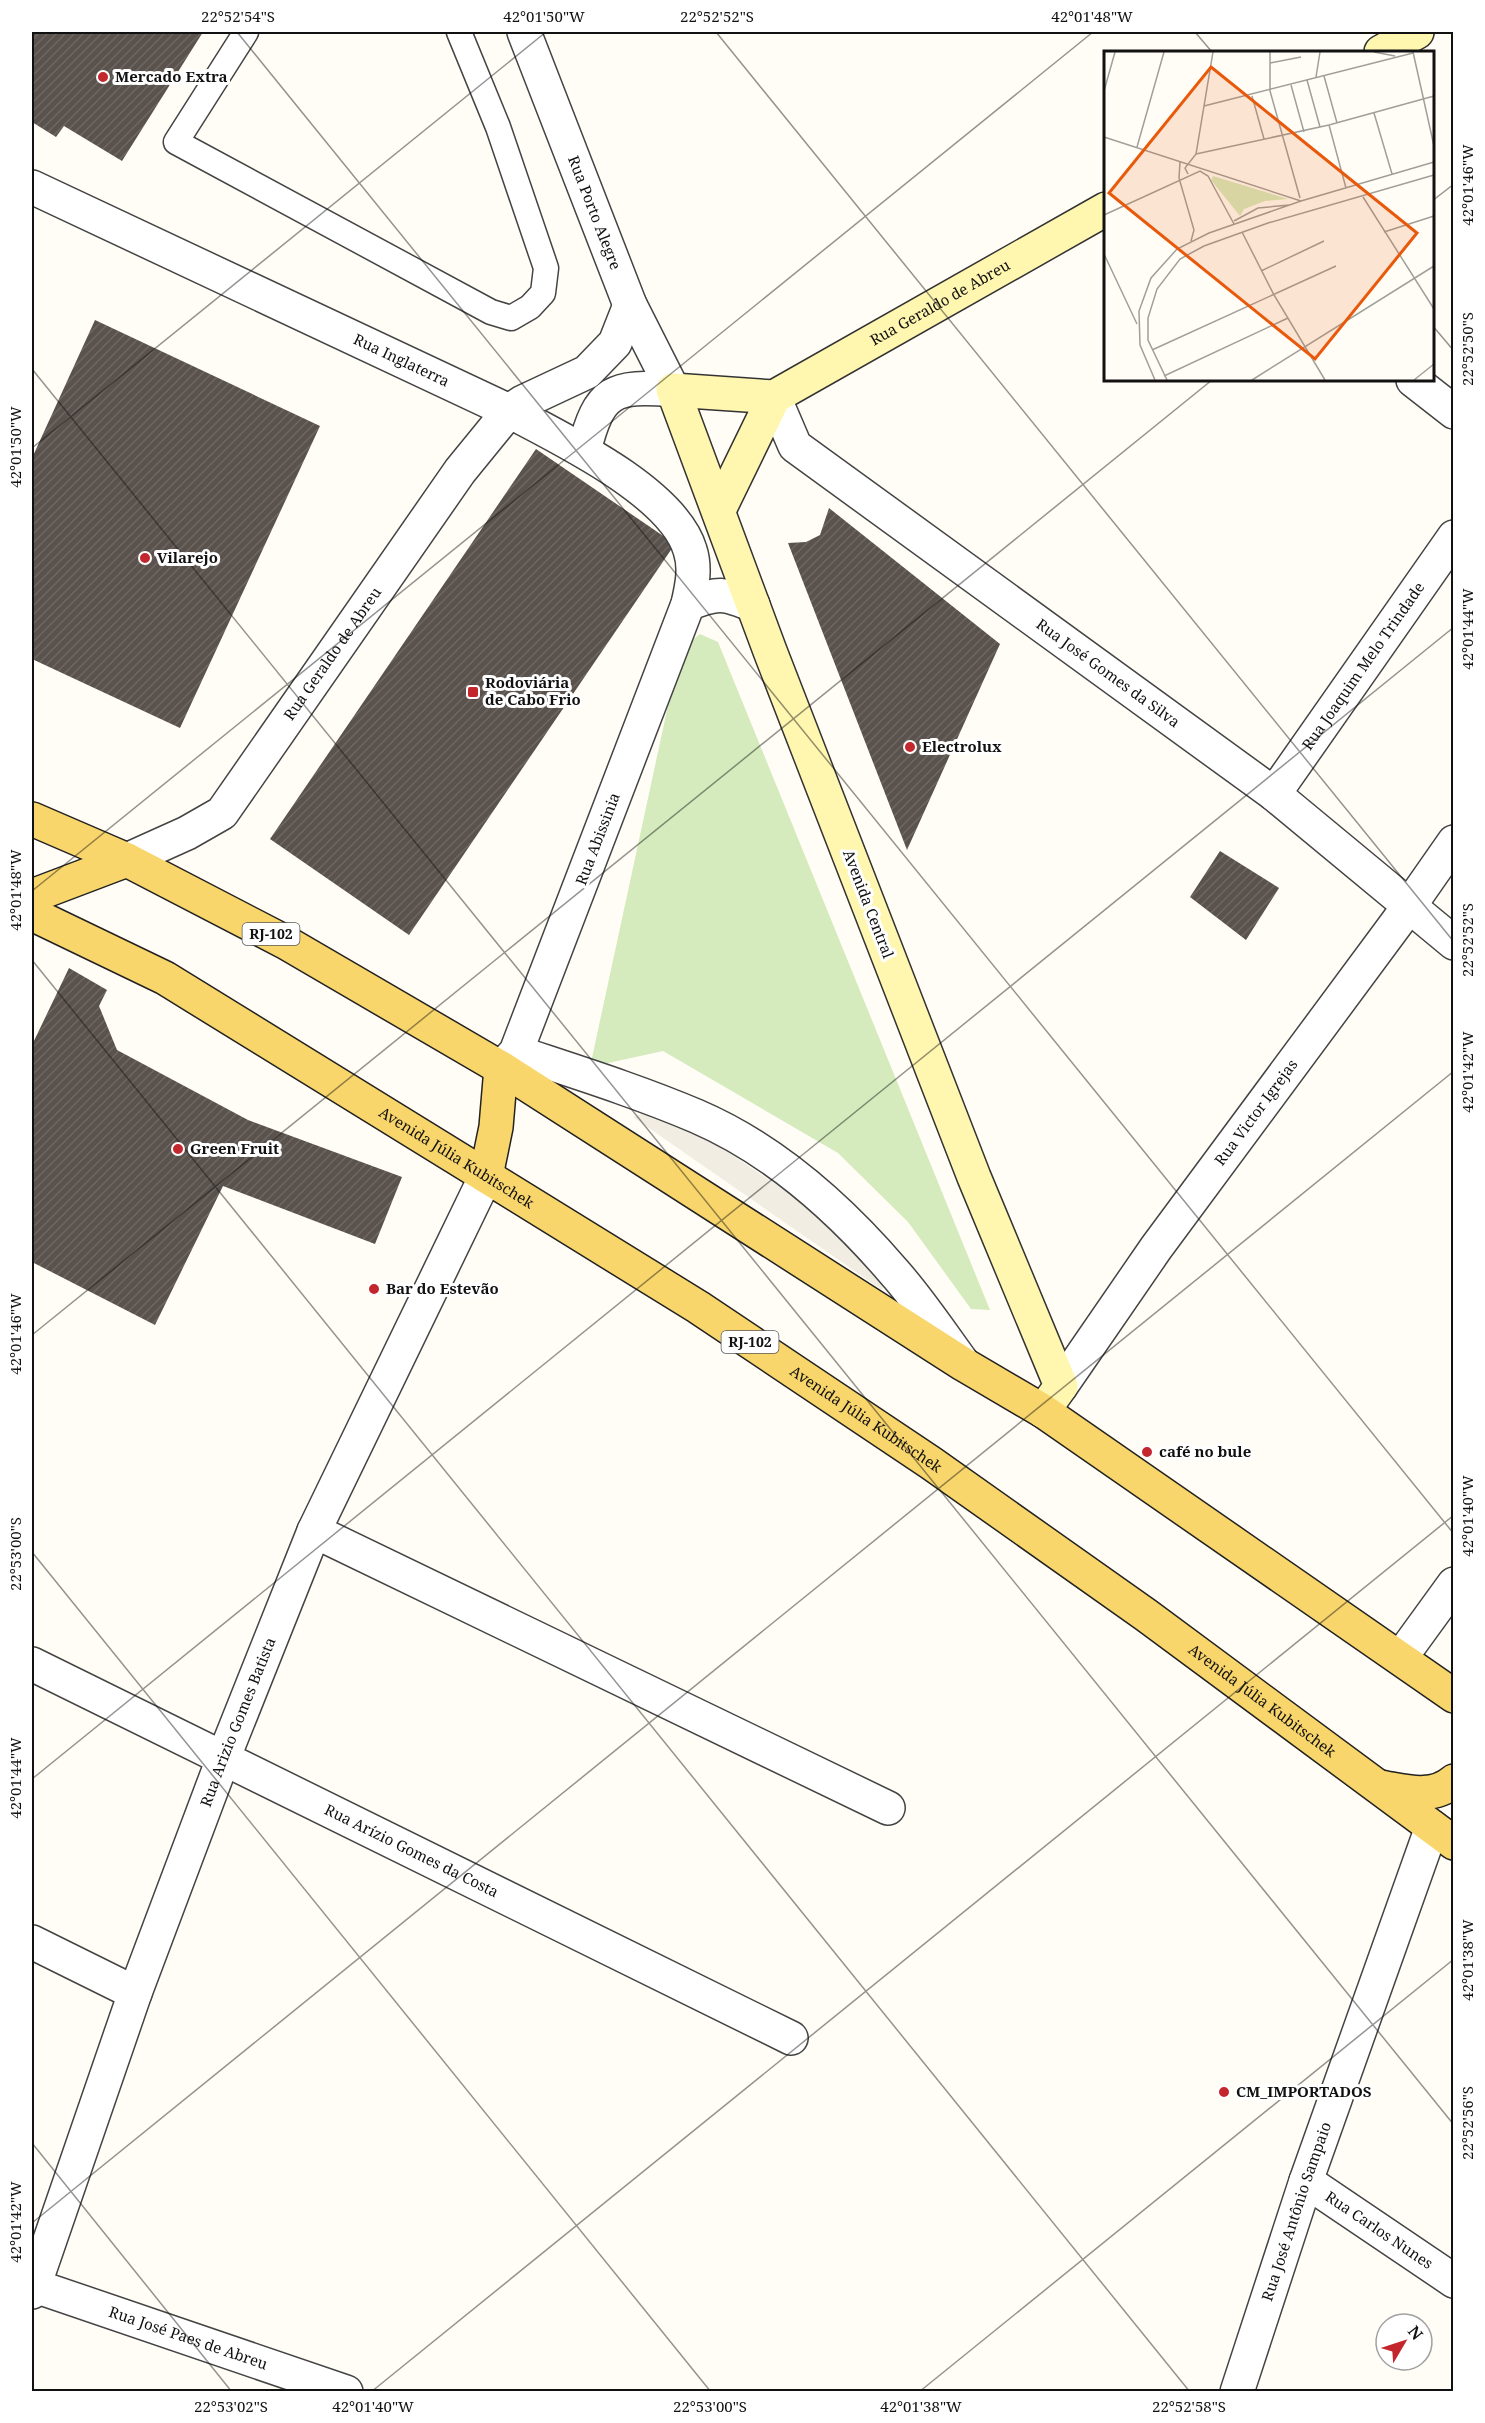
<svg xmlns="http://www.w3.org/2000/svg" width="1485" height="2423" font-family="'Noto Serif',serif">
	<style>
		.park { fill: #d5ebbd }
		.plaza { fill: #f1ede2 }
		.building { fill: url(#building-hatch) }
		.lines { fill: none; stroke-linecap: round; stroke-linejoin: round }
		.lane-casing { stroke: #444; stroke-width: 27 }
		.street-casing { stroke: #444; stroke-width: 36 }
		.secondary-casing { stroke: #333; stroke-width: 36 }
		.primary-casing { stroke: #222; stroke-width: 36 }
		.lane { stroke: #fff; stroke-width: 24 }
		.street { stroke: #fff; stroke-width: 33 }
		.secondary { stroke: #fff6b0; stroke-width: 33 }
		.primary { stroke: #f9d66b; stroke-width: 33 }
		.ticks { fill: none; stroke: #111; stroke-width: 1.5; stroke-opacity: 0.45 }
		.poi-dot { fill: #c4262e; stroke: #fff; stroke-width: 2 }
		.labels { text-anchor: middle; stroke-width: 6; stroke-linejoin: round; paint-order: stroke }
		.shield { fill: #fff; stroke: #585858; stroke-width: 1.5 }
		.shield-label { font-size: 14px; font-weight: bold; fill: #111 }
		.poi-label { font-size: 15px; font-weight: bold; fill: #111; stroke: #fff; text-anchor: start }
		.street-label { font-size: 15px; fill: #111; stroke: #fff }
		.inset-road { fill: none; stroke: #a09f9a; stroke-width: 1.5 }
		.view { fill: #e8590c; fill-opacity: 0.15; stroke: #e8590c; stroke-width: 3 }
		.inset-edge { fill: none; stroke: #111; stroke-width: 3 }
		.neatline { fill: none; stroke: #111; stroke-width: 2 }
		.ticks-label { font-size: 15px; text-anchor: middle; fill: #111 }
	</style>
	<defs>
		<pattern id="building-hatch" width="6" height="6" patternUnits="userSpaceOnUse" patternTransform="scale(1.5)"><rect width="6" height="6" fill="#5a524d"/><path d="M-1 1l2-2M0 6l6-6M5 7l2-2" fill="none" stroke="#6d6662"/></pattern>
	</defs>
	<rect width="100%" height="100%" fill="#fffdf5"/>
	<path class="park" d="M 700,634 L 718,642 L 990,1310 L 971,1309 L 908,1222 L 838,1153 L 663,1051 L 590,1067 L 680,650 Z"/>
	<path class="plaza" d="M 662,1108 L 845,1231 L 885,1278 L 882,1290 L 633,1117 Z"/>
	<path class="building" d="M 32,32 L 203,32 L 122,161 L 64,126 L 56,137 L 32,122 Z
		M 95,320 L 320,426 L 180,728 L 32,659 L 32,458 Z
		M 536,449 L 675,544 L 409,935 L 270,839 Z
		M 829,508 L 1000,644 L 907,850 L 788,543 L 806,542 L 820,535 Z
		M 1220,851 L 1279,888 L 1246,940 L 1190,897 Z
		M 69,968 L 107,990 L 99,1006 L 117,1050 L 248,1120 L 402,1177 L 375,1244 L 223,1186 L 155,1325 L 32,1262 L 32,1045 Z"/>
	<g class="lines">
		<g class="lane-casing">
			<path id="lane" d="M 246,32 L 176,142 L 491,312 L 511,318 L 530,307 L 543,293 L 546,268 L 498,127 L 459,32"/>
		</g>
		<g class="street-casing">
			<g id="street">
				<path id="s1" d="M 524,32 L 630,305 L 673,390"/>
				<path id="s2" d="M 32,187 L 509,411 C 560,438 673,492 690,550 C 696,568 692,586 688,604 L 516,1052 L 501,1068"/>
				<path d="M 1413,380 L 1454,412"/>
				<path id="s3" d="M 774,397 L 795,446 L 1274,794 L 1454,943"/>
				<path d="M 584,451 C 599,390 613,385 673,390"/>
				<path d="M 688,604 C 718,592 724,593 753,605"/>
				<path id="s4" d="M 1274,794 L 1454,537"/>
				<path id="s5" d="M 127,860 L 187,833 L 222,813 L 460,471 L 509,411 L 523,402 L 587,372 L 615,343 L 630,305"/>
				<path d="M 516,1052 C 576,1072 637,1091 696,1116 C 773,1149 840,1209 894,1272 C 919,1300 940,1332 962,1362"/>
				<path id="s6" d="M 1061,1386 L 1156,1248 L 1410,905 L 1454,842"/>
				<path d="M 314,1531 L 888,1808"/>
				<path d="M 1401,1657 L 1454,1584"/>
				<path id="s7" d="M 32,1664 L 791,2038"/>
				<path d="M 32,1942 L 135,1993"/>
				<path id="s8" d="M 1306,2181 L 1454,2281"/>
				<path id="s9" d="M 32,2285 L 346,2392"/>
				<path id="s10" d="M 32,2292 L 135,1993 L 223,1759 L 314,1531 L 486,1176"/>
				<path id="s11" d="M 1237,2392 L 1306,2181 L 1432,1827"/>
			</g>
		</g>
		<g class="secondary-casing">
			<g id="secondary">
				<path d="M 1381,52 L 1417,32"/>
				<path d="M 719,510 L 774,397"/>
				<path id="s12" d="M 1043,1411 L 1061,1386 L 974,1177 L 770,651 L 673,390 L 774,397 L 1106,209"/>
			</g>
		</g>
		<g class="primary-casing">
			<g id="primary">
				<path d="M 32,819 L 127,860 L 285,942 L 501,1068 L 963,1364 L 1043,1411 L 1454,1696"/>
				<path d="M 32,896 L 127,860"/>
				<path id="s13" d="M 32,914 L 165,978 L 698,1307 L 931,1463 L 1146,1615 L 1454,1843"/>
				<path d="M 486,1176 L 496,1127 L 501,1068"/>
				<path d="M 1380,1787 C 1405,1791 1432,1800 1454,1781"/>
			</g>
		</g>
		<use href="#lane" class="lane"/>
		<use href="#street" class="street"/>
		<use href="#secondary" class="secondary"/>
		<use href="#primary" class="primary"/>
	</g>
	<path class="ticks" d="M 237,32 L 1454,1534M 716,32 L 1454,942M 1195,32 L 1212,52M 1432,201 L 1454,184M 1432,325 L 1454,351M 32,369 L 1454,2125M 32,448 L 546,32M 32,891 L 1093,32M 32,960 L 1190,2392M 32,1335 L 1212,380M 32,1552 L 711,2392M 32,1779 L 1454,627M 32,2143 L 232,2392M 32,2223 L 1454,1071M 371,2392 L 1454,1515M 919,2392 L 1454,1959"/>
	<g class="poi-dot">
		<circle cx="103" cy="77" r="6"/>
		<circle cx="145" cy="558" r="6"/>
		<rect x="467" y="686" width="12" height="12" rx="3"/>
		<circle cx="910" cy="747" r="6"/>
		<circle cx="178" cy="1149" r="6"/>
		<circle cx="374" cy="1289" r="6"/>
		<circle cx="1147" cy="1452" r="6"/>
		<circle cx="1224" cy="2092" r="6"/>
	</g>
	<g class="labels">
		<g class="shield">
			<rect x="242.5" y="923" width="57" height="22" rx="4.5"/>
			<rect x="721.5" y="1331" width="57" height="22" rx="4.5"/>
		</g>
		<g class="shield-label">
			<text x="271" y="939">RJ-102</text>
			<text x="750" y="1347">RJ-102</text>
		</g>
		<g class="poi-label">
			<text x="115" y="82">Mercado Extra</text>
			<text x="157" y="563">Vilarejo</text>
			<text x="485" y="688">Rodoviária<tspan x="485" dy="17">de Cabo Frio</tspan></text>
			<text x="922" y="752">Electrolux</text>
			<text x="190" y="1154">Green Fruit</text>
			<text x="386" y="1294">Bar do Estevão</text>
			<text x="1159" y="1457">café no bule</text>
			<text x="1236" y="2097">CM_IMPORTADOS</text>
		</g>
		<g class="street-label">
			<text dy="5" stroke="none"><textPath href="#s1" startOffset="194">Rua Porto Alegre</textPath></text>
			<text dy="5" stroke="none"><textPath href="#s12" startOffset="1392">Rua Geraldo de Abreu</textPath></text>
			<text dy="5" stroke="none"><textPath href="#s2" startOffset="408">Rua Inglaterra</textPath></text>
			<text dy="5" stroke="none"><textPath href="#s5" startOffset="300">Rua Geraldo de Abreu</textPath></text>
			<text dy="5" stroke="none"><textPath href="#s4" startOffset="156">Rua Joaquim Melo Trindade</textPath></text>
			<text dy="5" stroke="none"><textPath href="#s3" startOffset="440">Rua José Gomes da Silva</textPath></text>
			<text transform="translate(598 839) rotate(-69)" y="5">Rua Abissinia</text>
			<text transform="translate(868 904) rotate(69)" y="5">Avenida Central</text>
			<text dy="5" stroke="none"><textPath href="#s6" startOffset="336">Rua Victor Igrejas</textPath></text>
			<text dy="5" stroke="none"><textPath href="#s13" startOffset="490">Avenida Júlia Kubitschek</textPath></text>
			<text dy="5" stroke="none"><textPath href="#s13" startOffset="976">Avenida Júlia Kubitschek</textPath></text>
			<text dy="5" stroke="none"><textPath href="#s13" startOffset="1462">Avenida Júlia Kubitschek</textPath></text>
			<text dy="5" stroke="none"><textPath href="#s10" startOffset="606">Rua Arizio Gomes Batista</textPath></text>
			<text dy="5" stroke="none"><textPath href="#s7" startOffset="423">Rua Arízio Gomes da Costa</textPath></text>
			<text dy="5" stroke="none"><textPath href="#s11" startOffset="190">Rua José Antônio Sampaio</textPath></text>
			<text dy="5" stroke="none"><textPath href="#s8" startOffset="88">Rua Carlos Nunes</textPath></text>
			<text dy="5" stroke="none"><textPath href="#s9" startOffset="165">Rua José Paes de Abreu</textPath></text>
		</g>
	</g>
	<g transform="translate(1104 51)">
		<rect width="330" height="330" fill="#fffdf5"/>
		<path d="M 109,125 L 184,148 L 161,150 L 140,158 L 136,165 L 107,129 Z" fill="#d5ebbd"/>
		<path class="inset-road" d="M 166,1 L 166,40 L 196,147M 270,1 L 291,5M 309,1 L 330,95M 166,12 L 197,6M 220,25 L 233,72M 212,26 L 216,1M 203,29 L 216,76M 187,34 L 200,81M 0,40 L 11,1M 148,45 L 160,88M 100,55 L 309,2M 270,62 L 288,123M 225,74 L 242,137M 0,86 L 197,150M 33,96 L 60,1M 92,103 L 225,74 L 330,45M 76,111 L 75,127 L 90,179 L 87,190M 84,123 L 81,117 L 92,103 L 109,1M 259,146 L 330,258M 0,164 L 96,120 L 104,125 L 130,173M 130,170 L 154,157 L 185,154M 138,181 L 170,244 L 221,329M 280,181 L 330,165M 0,203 L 33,273M 157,220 L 220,190M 48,299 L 232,215M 60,325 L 184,267M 51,329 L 36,294 L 35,260 L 47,227 L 73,198 L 105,182 L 197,150 L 330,111M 63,329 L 44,289 L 44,267 L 53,238 L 76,208 L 100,195 L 164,172 L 330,124M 148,329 L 330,215M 310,329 L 330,313"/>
		<path class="view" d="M 107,16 L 313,182 L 211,308 L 5,142 Z"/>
		<rect width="330" height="330" class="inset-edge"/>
	</g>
	<rect width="1485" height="2423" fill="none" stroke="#ffffff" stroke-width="66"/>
	<g transform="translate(1404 2342) rotate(51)"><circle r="28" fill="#ffffff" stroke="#a0a0a0" stroke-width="1.5"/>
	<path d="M0-4.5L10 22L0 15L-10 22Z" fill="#c4262e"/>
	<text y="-9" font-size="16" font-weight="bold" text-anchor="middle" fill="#111111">N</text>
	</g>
	<rect x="33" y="33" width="1419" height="2357" class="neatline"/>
	<g class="ticks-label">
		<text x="238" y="22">22°52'54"S</text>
		<text x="544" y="22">42°01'50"W</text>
		<text x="717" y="22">22°52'52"S</text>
		<text x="1092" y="22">42°01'48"W</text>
		<text transform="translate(1468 185) rotate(-90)" y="5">42°01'46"W</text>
		<text transform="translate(1468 349) rotate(-90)" y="5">22°52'50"S</text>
		<text transform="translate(16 447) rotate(-90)" y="5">42°01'50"W</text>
		<text transform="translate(1468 629) rotate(-90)" y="5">42°01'44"W</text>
		<text transform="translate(16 890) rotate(-90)" y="5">42°01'48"W</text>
		<text transform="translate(1468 940) rotate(-90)" y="5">22°52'52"S</text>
		<text transform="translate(1468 1072) rotate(-90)" y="5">42°01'42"W</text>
		<text transform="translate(16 1334) rotate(-90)" y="5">42°01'46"W</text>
		<text transform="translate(1468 1516) rotate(-90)" y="5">42°01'40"W</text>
		<text transform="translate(16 1554) rotate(-90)" y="5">22°53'00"S</text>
		<text transform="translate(16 1778) rotate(-90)" y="5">42°01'44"W</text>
		<text transform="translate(1468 1960) rotate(-90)" y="5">42°01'38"W</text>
		<text transform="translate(1468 2123) rotate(-90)" y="5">22°52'56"S</text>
		<text transform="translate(16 2222) rotate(-90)" y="5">42°01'42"W</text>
		<text x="231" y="2412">22°53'02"S</text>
		<text x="373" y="2412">42°01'40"W</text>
		<text x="710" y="2412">22°53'00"S</text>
		<text x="921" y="2412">42°01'38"W</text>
		<text x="1189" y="2412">22°52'58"S</text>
	</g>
</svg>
